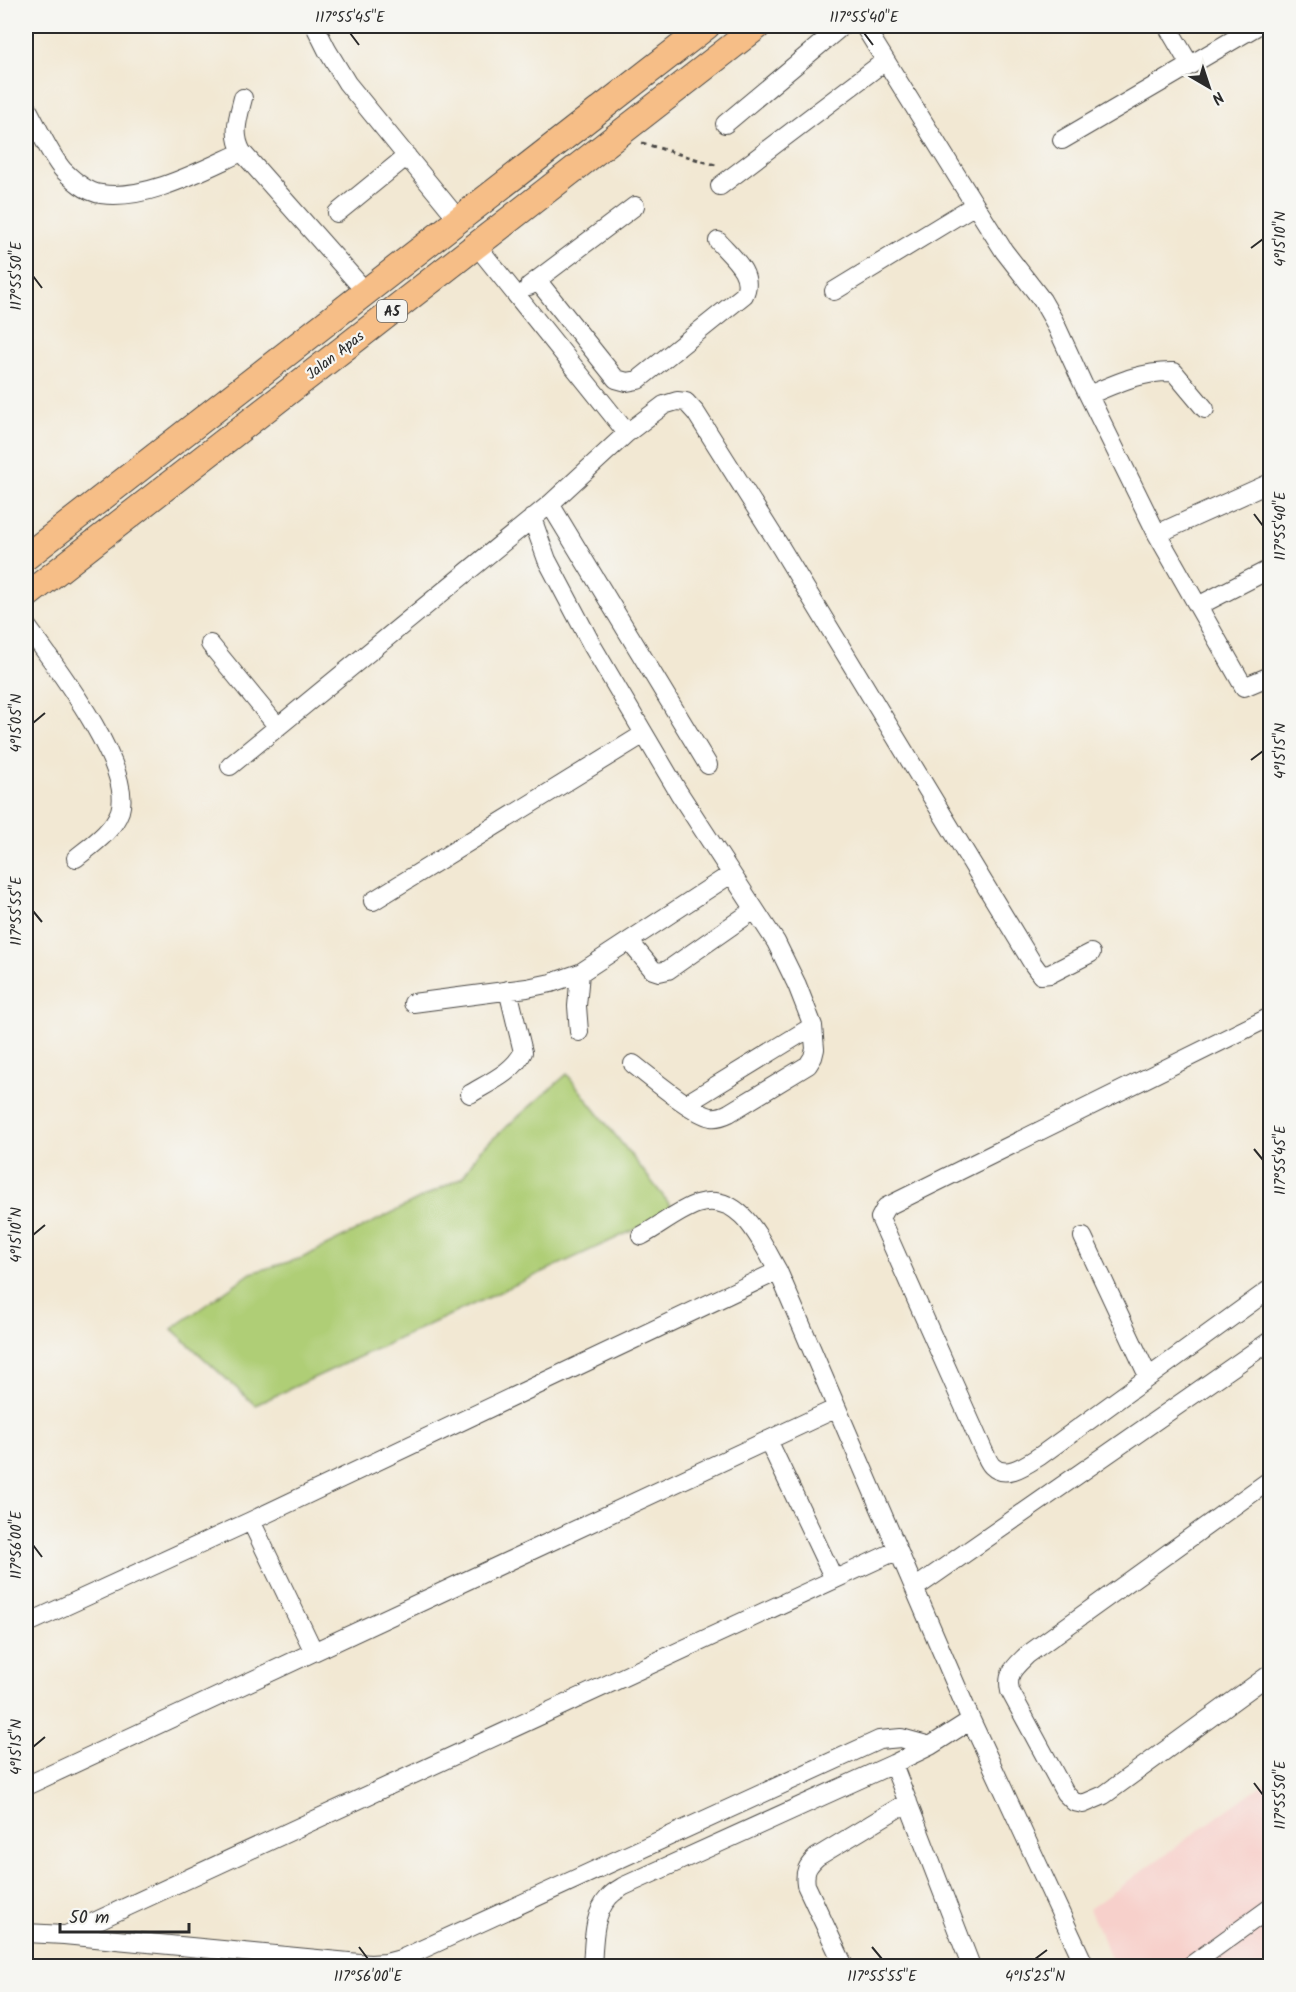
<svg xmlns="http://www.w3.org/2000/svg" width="1296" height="1992" font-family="Kalam,sans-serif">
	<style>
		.built { fill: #f7d0cb }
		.green { fill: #afce76; stroke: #6d7c50; stroke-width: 1.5 }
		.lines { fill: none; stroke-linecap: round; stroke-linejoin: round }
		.minor-casing { stroke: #494744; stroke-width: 20 }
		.highway-casing { stroke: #494744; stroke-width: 28 }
		.path { stroke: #494744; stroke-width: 3; stroke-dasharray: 4.5 4.5; stroke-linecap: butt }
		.minor { stroke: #fff; stroke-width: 18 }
		.highway { stroke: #f6be87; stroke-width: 26 }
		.ticks { fill: none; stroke: #2b2b2b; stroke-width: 2 }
		.labels { text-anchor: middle; stroke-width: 4.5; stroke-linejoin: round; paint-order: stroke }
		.shield { fill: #f6f6f2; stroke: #686867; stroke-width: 1.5 }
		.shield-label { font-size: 14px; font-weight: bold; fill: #2b2b2b }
		.street-label { font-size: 15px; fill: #2b2b2b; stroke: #f6f6f2 }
		.neatline { fill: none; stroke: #2b2b2b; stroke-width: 2 }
		.ticks-label { font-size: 15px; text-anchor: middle; fill: #2b2b2b }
	</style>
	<rect width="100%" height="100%" fill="#f6f6f2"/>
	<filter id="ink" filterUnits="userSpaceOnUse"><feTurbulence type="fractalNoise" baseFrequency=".0167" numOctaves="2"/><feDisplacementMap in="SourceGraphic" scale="12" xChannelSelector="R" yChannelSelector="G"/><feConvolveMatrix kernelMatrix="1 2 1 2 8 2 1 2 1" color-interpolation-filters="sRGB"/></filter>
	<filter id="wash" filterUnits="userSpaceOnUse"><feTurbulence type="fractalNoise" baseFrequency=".008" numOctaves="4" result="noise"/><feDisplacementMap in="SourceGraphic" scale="24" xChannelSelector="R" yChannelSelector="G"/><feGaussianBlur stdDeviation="1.35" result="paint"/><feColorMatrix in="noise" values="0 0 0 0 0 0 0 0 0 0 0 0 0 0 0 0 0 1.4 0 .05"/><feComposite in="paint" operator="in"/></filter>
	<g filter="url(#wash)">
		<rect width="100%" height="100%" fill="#f2e8d3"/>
		<path class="built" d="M 1270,1779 L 1270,1966 L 1115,1966 L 1089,1909 Z
			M 26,1958 L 144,1966 L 26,1966 Z"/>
		<path class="green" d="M 567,1074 L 675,1211 L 255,1405 L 172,1329 L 251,1273 L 302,1258 L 463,1177 L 479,1151 Z"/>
	</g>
	<g filter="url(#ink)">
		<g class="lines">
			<g class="minor-casing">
				<path id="minor" d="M 315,26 L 327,50 L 347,83 L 458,219
					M 864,26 L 975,205 L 1004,251 L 1042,300 L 1054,321 L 1083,384 L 1157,534 L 1244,687 L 1270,676
					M 1167,26 L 1190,65
					M 243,98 C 238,118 232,134 242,152 L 365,291
					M 26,106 C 35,122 51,157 63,170 C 73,180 86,192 101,194 C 146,201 202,170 242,152
					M 725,124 L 842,26
					M 1062,140 L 1257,26
					M 720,186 L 885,61
					M 337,213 L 407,156
					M 477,246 L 627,433
					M 537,280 L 616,379 L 627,382 L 638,380 L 744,295 C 755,274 731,256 718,241
					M 529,286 L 635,206
					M 834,291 L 975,205
					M 1089,395 C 1117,383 1142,371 1174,372 L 1205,409
					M 550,504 L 708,765
					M 532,518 L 547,560 L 593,647 L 679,793 L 776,942 L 797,985 L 813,1026 L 815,1049 L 813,1057 L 808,1065 L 729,1113 C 723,1116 718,1118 711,1117 C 693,1114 649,1076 633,1064
					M 1157,534 L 1270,483
					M 1198,606 L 1270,569
					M 26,625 C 52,661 134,766 120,811 C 113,831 92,845 76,858
					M 210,644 L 278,727
					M 230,766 L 550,504 L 627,433 L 664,405 L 677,401 L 686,402 L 696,413 L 778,543 L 1033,964 L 1041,975 L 1050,974 L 1091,953
					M 373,901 L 644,734
					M 629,941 L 653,970 L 659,972 L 668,970 L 754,910
					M 413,1003 L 527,988 L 551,983 L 580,973 L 731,874
					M 1270,1017 L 886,1207 L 880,1218 L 985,1454 C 987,1458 989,1463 992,1466 C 1006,1480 1027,1464 1040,1456 L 1270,1289
					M 579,1032 L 577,1006 L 580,973
					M 470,1094 C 488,1083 514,1072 523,1052 L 508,990
					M 686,1104 L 813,1026
					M 641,1236 C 658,1227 679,1210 697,1204 C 741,1190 761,1242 778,1271 L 971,1720 L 1085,1966
					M 1083,1237 L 1148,1376
					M 768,1440 L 834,1579
					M 1270,1480 L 1027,1655 C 1015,1667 1006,1673 1010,1691 L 1065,1793 L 1074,1802 L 1083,1804 L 1104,1795 L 1270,1674
					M 251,1521 L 314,1652
					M 915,1588 L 1270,1341
					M 26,1624 L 251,1521 L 778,1271
					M 893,1764 L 971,1966
					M 26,1786 L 837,1408
					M 26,1933 L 64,1935 L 370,1964 L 386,1963 L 401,1959 L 879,1740 L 901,1738 L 930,1746
					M 66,1935 L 898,1550
					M 592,1966 C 594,1944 592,1915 609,1897 C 613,1892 619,1889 624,1886 L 893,1764 L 930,1746 L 971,1720
					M 844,1966 L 806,1885 C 804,1872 807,1866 817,1857 L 908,1802
					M 1190,1966 L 1270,1908"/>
			</g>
			<g class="highway-casing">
				<path id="highway" d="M 26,557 L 707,26
					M 26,596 L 758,26"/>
			</g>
			<path class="path" d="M 642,143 L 719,166"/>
			<use href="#minor" class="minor"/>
			<use href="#highway" class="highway"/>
		</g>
	</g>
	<path class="ticks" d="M 350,33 L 359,45M 864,33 L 873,45M 1251,248 L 1263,239M 33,276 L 42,288M 1254,514 L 1263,526M 33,723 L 45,713M 1251,760 L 1263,751M 33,911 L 42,922M 1254,1149 L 1263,1160M 33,1235 L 45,1225M 33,1545 L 42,1557M 33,1747 L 45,1737M 1254,1783 L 1263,1795M 359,1947 L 368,1959M 872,1947 L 882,1959M 1035,1959 L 1047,1950"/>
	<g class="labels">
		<rect class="shield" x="377" y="300" width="30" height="22" rx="4.5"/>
		<g class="shield-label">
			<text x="392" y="316">A5</text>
		</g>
		<g class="street-label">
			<text transform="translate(335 355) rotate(-38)" y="5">Jalan Apas</text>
		</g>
	</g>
	<rect width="1296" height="1992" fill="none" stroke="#f6f6f2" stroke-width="66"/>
	<g transform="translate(1209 87) rotate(141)" stroke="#f6f6f2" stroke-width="4.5" paint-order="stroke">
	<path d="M0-4.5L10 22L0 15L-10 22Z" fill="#2b2b2b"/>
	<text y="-9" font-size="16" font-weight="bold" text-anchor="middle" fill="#2b2b2b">N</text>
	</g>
	<path d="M60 1923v9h129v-9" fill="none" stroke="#2b2b2b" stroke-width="3"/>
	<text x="69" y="1923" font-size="18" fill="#2b2b2b" stroke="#f6f6f2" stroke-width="4.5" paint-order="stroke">50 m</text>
	<rect x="33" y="33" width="1230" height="1926" class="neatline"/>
	<g class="ticks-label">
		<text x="350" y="22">117°55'45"E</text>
		<text x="864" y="22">117°55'40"E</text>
		<text transform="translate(1280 239) rotate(-90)" y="5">4°15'10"N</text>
		<text transform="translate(16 276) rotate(-90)" y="5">117°55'50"E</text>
		<text transform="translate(1280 526) rotate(-90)" y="5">117°55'40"E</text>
		<text transform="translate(16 723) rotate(-90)" y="5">4°15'05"N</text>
		<text transform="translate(1280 751) rotate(-90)" y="5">4°15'15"N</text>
		<text transform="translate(16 911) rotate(-90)" y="5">117°55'55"E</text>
		<text transform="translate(1280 1160) rotate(-90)" y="5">117°55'45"E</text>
		<text transform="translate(16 1235) rotate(-90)" y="5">4°15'10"N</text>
		<text transform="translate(16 1545) rotate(-90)" y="5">117°56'00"E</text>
		<text transform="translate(16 1747) rotate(-90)" y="5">4°15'15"N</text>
		<text transform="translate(1280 1795) rotate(-90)" y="5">117°55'50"E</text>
		<text x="368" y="1981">117°56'00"E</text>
		<text x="882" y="1981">117°55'55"E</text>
		<text x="1035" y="1981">4°15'25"N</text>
	</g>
</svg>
